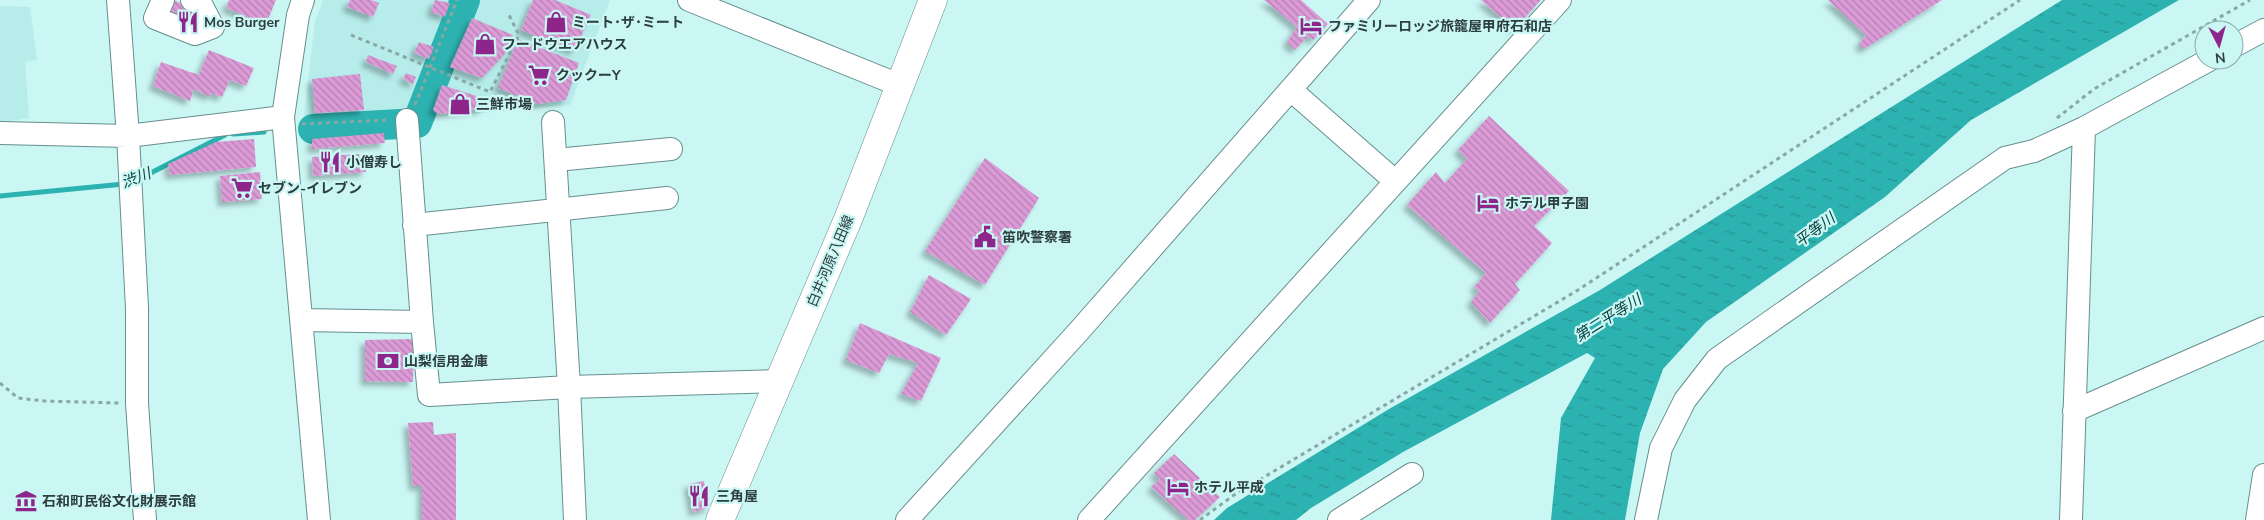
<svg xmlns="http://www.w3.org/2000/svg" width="2264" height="520" font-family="'Nunito Sans','Noto Sans JP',sans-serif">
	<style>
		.built { fill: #b6ecea }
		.water { fill: url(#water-ripples) }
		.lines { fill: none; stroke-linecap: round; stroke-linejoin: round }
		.stream { stroke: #2cb2b0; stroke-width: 5 }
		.river { stroke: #2cb2b0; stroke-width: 30 }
		.building { fill: url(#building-back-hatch); filter: url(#shadow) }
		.minor-casing { stroke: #668f8e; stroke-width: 24 }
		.major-casing { stroke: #668f8e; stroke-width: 29 }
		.path { stroke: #88a8a7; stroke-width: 3; stroke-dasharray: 4 4; stroke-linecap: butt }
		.minor { stroke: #fff; stroke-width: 22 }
		.major { stroke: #fff; stroke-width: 28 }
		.labels { text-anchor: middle; stroke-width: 4.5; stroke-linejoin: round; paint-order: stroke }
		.poi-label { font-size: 14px; font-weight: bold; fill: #2d3e3e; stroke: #caf6f4; text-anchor: start }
		.street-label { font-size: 14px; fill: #2d3e3e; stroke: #caf6f4 }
		.water-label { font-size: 15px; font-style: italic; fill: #064241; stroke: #caf6f4 }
	</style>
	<defs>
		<pattern id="water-ripples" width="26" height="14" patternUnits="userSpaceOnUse" patternTransform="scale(1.25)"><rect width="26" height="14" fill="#2cb2b0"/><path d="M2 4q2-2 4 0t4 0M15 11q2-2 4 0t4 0" fill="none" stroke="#269291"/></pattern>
		<pattern id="building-back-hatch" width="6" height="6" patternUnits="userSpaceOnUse" patternTransform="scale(1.25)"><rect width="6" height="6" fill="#dc9bd7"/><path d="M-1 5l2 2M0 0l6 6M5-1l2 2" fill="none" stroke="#b380b0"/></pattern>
		<filter id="shadow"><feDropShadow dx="-4.5" dy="4.5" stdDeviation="2.5" flood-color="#0004"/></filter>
	</defs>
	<rect width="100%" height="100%" fill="#caf6f4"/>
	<path class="built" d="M 323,0 L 610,0 L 570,105 L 428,118 L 408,114 L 308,121 L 304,115 L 315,22 Z
		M 0,6 L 30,7 L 37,60 L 25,62 L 29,118 L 0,123 Z"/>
	<path class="water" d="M 2062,0 L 2179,0 L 1971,120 L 1885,197 L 1706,322 L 1663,369 L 1640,433 L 1625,520 L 1551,520 L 1561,418 L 1595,358 L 1587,353 L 1403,452 L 1311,508 L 1296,520 L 1214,520 L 1227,508 L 1389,409 L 1600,290 Z"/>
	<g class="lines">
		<path class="stream" d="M 233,134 L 264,132
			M 137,180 L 225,135
			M 0,196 L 124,184"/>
		<path class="river" d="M 313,129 L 417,123 L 465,0"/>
	</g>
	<path class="building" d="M 174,0 L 203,14 L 195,30 L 161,15 Z
		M 229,0 L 276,0 L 266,24 L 226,8 Z
		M 350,0 L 371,0 L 379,3 L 373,17 L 347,7 Z
		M 435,0 L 450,3 L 445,17 L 431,12 Z
		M 533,0 L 555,0 L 591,15 L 574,51 L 521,30 Z
		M 1264,0 L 1301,0 L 1328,24 L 1313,40 L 1308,36 L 1295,50 L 1287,42 L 1297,27 Z
		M 1481,0 L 1541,0 L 1514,29 Z
		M 1828,0 L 1942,0 L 1864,49 L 1859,44 L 1866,35 Z
		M 472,18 L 513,35 L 505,54 L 482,78 L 450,67 Z
		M 518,39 L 579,63 L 566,100 L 537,104 L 498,88 Z
		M 419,42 L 434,47 L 429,59 L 414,53 Z
		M 209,50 L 254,68 L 246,86 L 230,80 L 222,97 L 211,93 L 210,97 L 194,89 L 190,101 L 153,86 L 161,62 L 199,75 Z
		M 368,55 L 397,66 L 393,74 L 366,62 Z
		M 406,73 L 416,77 L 413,84 L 403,79 Z
		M 360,74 L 364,110 L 315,113 L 312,79 Z
		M 442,85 L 486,99 L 483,109 L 438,114 L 433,110 Z
		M 1489,116 L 1569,191 L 1534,226 L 1552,243 L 1515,284 L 1520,290 L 1490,323 L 1471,302 L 1479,291 L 1474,287 L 1486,273 L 1407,205 L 1436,172 L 1445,183 L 1467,159 L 1458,150 Z
		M 384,133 L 385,143 L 312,149 L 312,139 Z
		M 254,139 L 256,167 L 170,175 L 168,164 L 216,142 Z
		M 359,154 L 360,159 L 365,159 L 366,172 L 313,176 L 312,157 Z
		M 985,158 L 1039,198 L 985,285 L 925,251 Z
		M 260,172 L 262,199 L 222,202 L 220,176 Z
		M 929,275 L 971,299 L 946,335 L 910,312 Z
		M 860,323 L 941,358 L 921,401 L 901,394 L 918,363 L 889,354 L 879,373 L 846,360 Z
		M 414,339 L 413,382 L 365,381 L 365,340 Z
		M 433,422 L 434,435 L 456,433 L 456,520 L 422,520 L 422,486 L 413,486 L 408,423 Z
		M 1174,454 L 1220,497 L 1195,520 L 1188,520 L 1151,487 L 1160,479 L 1154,473 Z
		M 704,481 L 709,508 L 693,512 L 688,484 Z"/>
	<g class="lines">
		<g class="minor-casing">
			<path id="minor" d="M 118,0 L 128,136 L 137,308 L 137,403 L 145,520
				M 163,0 L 155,18 L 195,34 L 213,27 L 201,4 L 192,0
				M 303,0 L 298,15 L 283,117 L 319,520
				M 689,0 L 899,85
				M 2234,46 L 2264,30
				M 1291,90 L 1395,181
				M 407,120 L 422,322
				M 553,122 L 569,387 L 575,520
				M 2084,128 L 2209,60
				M 0,133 L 128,136 L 283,117
				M 556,160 L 671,149
				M 414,225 L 667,198
				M 301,320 L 422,322 L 429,395 L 569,387 L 780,381
				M 2074,411 L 2264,328
				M 907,520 L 1079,331 L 1369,0
				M 1089,520 L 1560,0
				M 1339,520 L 1412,474
				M 1646,520 L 1661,448 L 1685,400 L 1717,359 L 2005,158 L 2034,151 L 2084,128 L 2071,520
				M 2257,520 L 2264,475"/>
		</g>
		<g class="major-casing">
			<path id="major" d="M 720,520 L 849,217 L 933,0"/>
		</g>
		<path class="path" d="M 351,35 L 490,92 L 519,35 L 509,15
			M 415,105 L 457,0
			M 2057,118 L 2094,89 L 2250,0
			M 302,124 L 388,120
			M 0,383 L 18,398 L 44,401 L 119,403
			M 1200,520 L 1234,495 L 1578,290 L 2020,0"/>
		<use href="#minor" class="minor"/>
		<use href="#major" class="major"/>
	</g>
	<defs>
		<g id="restaurant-bare" transform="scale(1.725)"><path d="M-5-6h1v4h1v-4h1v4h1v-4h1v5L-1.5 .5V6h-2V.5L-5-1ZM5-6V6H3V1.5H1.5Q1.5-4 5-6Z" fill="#8d258a" stroke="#caf6f4" stroke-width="2.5" paint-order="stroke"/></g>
		<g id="shop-bare" transform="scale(1.725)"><path d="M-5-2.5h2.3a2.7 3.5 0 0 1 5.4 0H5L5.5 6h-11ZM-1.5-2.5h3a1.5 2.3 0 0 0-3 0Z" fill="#8d258a" stroke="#caf6f4" stroke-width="2.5" paint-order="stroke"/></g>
		<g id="hotel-bare" transform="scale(1.725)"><path d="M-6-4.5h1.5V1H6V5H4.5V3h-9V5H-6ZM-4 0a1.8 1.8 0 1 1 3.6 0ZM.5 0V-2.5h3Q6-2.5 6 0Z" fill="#8d258a" stroke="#caf6f4" stroke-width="2.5" paint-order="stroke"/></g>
		<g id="supermarket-bare" transform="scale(1.725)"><path d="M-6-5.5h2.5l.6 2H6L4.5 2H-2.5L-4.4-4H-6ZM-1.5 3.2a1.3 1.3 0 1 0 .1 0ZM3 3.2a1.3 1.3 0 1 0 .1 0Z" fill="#8d258a" stroke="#caf6f4" stroke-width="2.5" paint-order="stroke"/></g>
		<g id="civic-bare" transform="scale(1.725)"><path d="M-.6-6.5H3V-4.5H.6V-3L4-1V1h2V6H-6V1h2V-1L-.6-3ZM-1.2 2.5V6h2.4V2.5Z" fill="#8d258a" stroke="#caf6f4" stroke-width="2.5" paint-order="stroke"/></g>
		<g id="bank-bare" transform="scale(1.725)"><path d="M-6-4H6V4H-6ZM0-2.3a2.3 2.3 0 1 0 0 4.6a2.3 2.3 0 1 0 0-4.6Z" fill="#8d258a" stroke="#caf6f4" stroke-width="2.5" paint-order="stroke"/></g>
		<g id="museum-bare" transform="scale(1.725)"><path d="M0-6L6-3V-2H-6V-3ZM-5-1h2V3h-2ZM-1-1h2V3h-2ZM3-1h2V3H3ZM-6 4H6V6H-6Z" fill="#8d258a" stroke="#caf6f4" stroke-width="2.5" paint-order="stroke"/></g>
	</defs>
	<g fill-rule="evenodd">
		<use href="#restaurant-bare" x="188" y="22"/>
		<use href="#shop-bare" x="556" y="22"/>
		<use href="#hotel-bare" x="1311" y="26"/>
		<use href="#shop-bare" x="485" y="44"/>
		<use href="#supermarket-bare" x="539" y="75"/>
		<use href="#shop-bare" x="460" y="104"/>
		<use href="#restaurant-bare" x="330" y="162"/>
		<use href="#supermarket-bare" x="242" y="188"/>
		<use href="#hotel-bare" x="1488" y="203"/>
		<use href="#civic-bare" x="985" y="237"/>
		<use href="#bank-bare" x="388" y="361"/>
		<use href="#hotel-bare" x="1178" y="487"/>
		<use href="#restaurant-bare" x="699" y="496"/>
		<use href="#museum-bare" x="26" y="501"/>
	</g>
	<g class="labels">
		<g class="poi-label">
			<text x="204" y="27">Mos Burger</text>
			<text x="572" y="27">ミート･ザ･ミート</text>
			<text x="1328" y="31">ファミリーロッジ旅籠屋甲府石和店</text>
			<text x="502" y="49">フードウエアハウス</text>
			<text x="556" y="80">クックーY</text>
			<text x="476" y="109">三鮮市場</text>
			<text x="346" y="167">小僧寿し</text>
			<text x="258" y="193">セブン-イレブン</text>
			<text x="1505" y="208">ホテル甲子園</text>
			<text x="1002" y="242">笛吹警察署</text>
			<text x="404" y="366">山梨信用金庫</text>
			<text x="1194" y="492">ホテル平成</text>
			<text x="716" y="501">三角屋</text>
			<text x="42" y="506">石和町民俗文化財展示館</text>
		</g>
		<g class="street-label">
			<text transform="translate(830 261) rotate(-67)" y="5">白井河原八田線</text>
		</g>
		<g class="water-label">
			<text transform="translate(136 178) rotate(-21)" y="5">渋川</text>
			<text transform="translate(1815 230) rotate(-37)" y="5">平等川</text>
			<text transform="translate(1608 318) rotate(-32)" y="5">第二平等川</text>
		</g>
	</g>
	<g transform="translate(2219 45) rotate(174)"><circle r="24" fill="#caf6f4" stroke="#8bacab"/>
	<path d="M0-4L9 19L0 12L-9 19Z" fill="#8d258a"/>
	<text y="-8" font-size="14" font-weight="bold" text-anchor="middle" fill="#2d3e3e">N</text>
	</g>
</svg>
